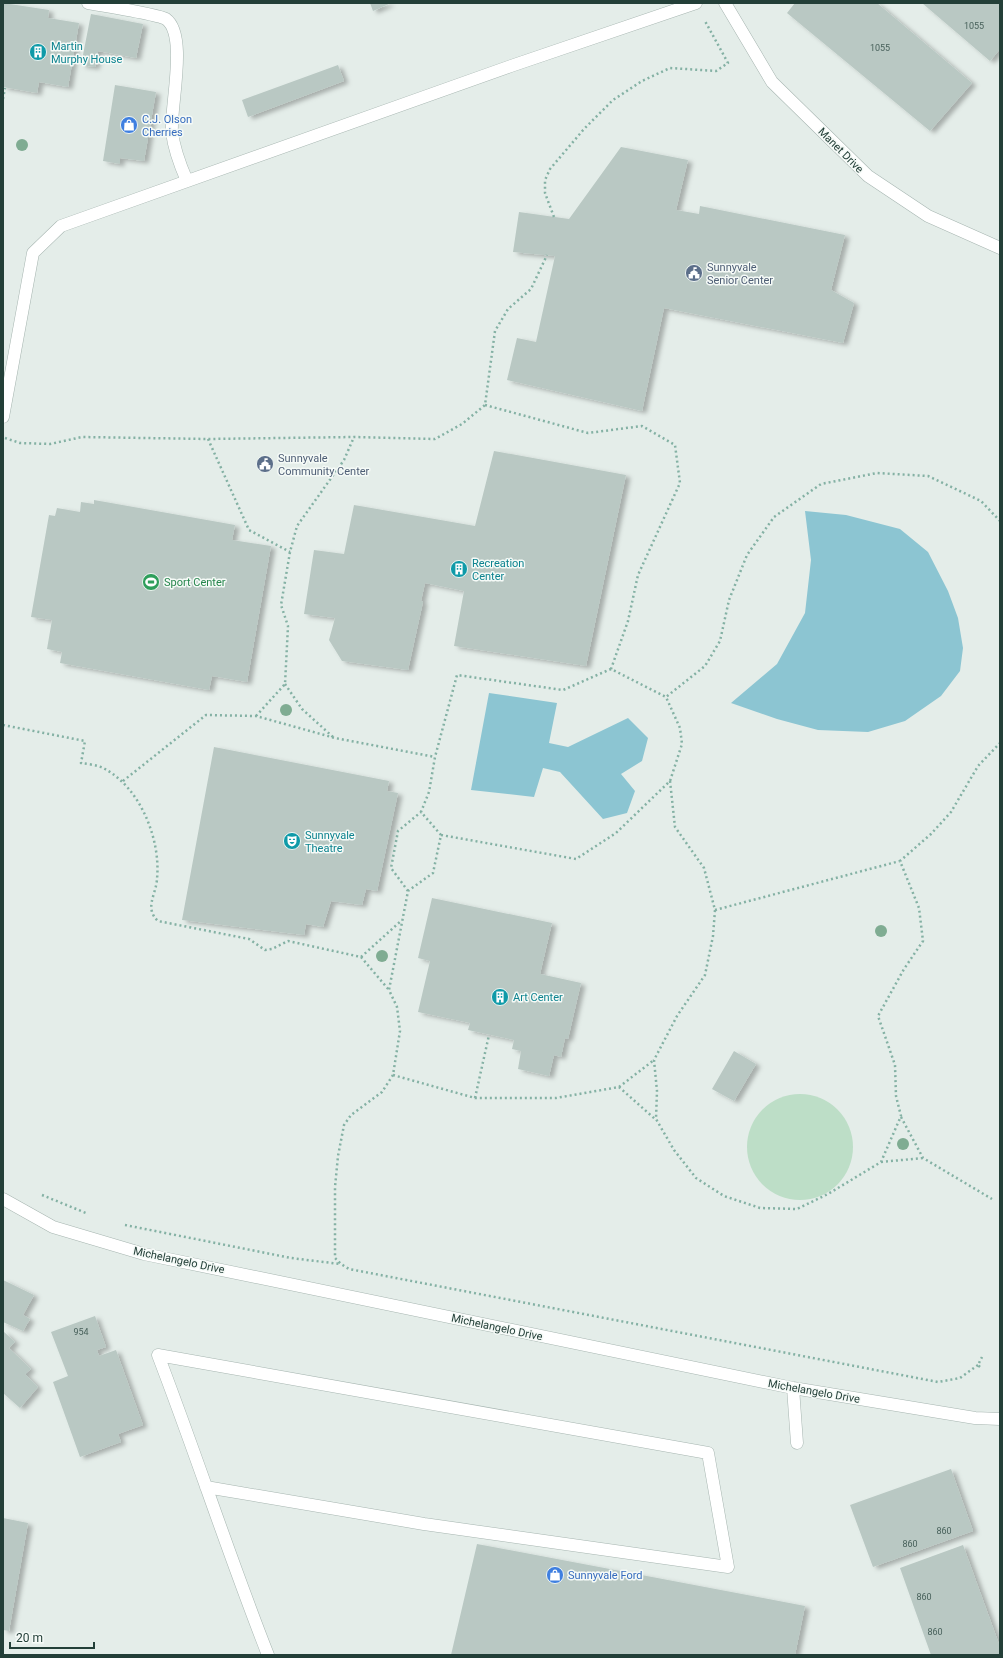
<svg xmlns="http://www.w3.org/2000/svg" width="1003" height="1658" font-family="Roboto,sans-serif">
	<style>
		.green { fill: #bddec7 }
		.water { fill: #8cc5d2 }
		.building { fill: #b9c8c3; filter: url(#shadow) }
		.lines { fill: none; stroke-linecap: round; stroke-linejoin: round }
		.minor-casing { stroke: #a6b5b0; stroke-width: 13 }
		.path { stroke: #84b1a4; stroke-width: 2.5; stroke-dasharray: 2 3; stroke-linecap: butt }
		.minor { stroke: #fff; stroke-width: 12 }
		.tree { fill: #7fac92 }
		.labels { text-anchor: middle; stroke-width: 3; stroke-linejoin: round; paint-order: stroke }
		.number-label { font-size: 9px; fill: #48615b }
		.culture-label { font-size: 11px; fill: #0d838f; stroke: #f5faf7; text-anchor: start }
		.shop-label { font-size: 11px; fill: #366cbe; stroke: #f5faf7; text-anchor: start }
		.street-label { font-size: 11px; fill: #233f38; stroke: #f5faf7 }
		.service-label { font-size: 11px; fill: #4e5e75; stroke: #f5faf7; text-anchor: start }
		.leisure-label { font-size: 11px; fill: #27864d; stroke: #f5faf7; text-anchor: start }
	</style>
	<defs>
		<filter id="shadow"><feDropShadow dx="4.5" dy="2.5" stdDeviation="2" flood-color="#0004"/></filter>
	</defs>
	<rect width="100%" height="100%" fill="#e4ede9"/>
	<path class="green" d="M747 1147a53 53 0 1 1 106 0a53 53 0 1 1-106 0Z"/>
	<path class="water" d="M 805,511 L 846,515 L 900,529 L 928,552 L 948,591 L 958,618 L 963,648 L 960,671 L 941,696 L 905,721 L 868,732 L 818,730 L 777,719 L 731,703 L 777,664 L 805,613 L 811,560 Z
		M 489,693 L 557,703 L 549,743 L 568,747 L 628,718 L 648,738 L 642,761 L 621,774 L 635,791 L 627,813 L 603,819 L 560,772 L 543,768 L 534,797 L 471,790 Z"/>
	<path class="building" d="M 3,3 L 49,10 L 48,18 L 79,23 L 68,87 L 39,82 L 37,93 L 3,87 Z
		M 370,3 L 391,3 L 373,11 Z
		M 795,3 L 877,3 L 972,83 L 930,131 L 787,13 Z
		M 922,3 L 1000,3 L 1000,49 L 990,61 Z
		M 91,14 L 143,24 L 136,58 L 98,51 L 95,67 L 81,65 Z
		M 338,65 L 344,81 L 248,117 L 242,100 Z
		M 115,85 L 156,92 L 144,161 L 120,158 L 120,164 L 103,161 Z
		M 621,147 L 688,160 L 676,210 L 699,214 L 700,206 L 845,235 L 831,290 L 854,303 L 843,343 L 664,308 L 642,411 L 507,380 L 517,338 L 536,342 L 555,256 L 513,252 L 519,212 L 569,219 Z
		M 494,451 L 626,475 L 586,666 L 454,646 L 464,591 L 425,583 L 421,601 L 423,602 L 408,670 L 342,661 L 329,640 L 335,618 L 304,614 L 314,550 L 344,554 L 354,505 L 475,526 Z
		M 94,500 L 235,525 L 232,540 L 271,546 L 247,682 L 212,676 L 209,690 L 60,663 L 62,652 L 47,649 L 52,620 L 31,617 L 49,515 L 55,516 L 57,508 L 80,512 L 81,502 L 94,504 Z
		M 214,747 L 389,781 L 387,791 L 398,793 L 377,891 L 366,889 L 362,905 L 331,901 L 323,927 L 306,924 L 304,935 L 182,920 Z
		M 432,898 L 552,923 L 540,974 L 581,983 L 568,1039 L 565,1038 L 561,1057 L 554,1055 L 549,1076 L 518,1069 L 521,1051 L 512,1049 L 514,1040 L 468,1030 L 470,1023 L 418,1012 L 430,961 L 418,958 Z
		M 734,1051 L 756,1064 L 734,1101 L 712,1089 Z
		M 3,1280 L 34,1295 L 23,1315 L 30,1319 L 23,1331 L 3,1322 Z
		M 95,1316 L 106,1347 L 97,1350 L 99,1356 L 116,1350 L 143,1425 L 118,1434 L 121,1442 L 80,1457 L 53,1382 L 68,1376 L 51,1332 Z
		M 3,1331 L 15,1342 L 9,1348 L 31,1369 L 25,1374 L 38,1387 L 20,1408 L 3,1393 Z
		M 951,1469 L 973,1531 L 873,1567 L 850,1505 Z
		M 3,1518 L 28,1523 L 9,1631 L 3,1630 Z
		M 477,1544 L 805,1606 L 795,1655 L 451,1655 Z
		M 963,1545 L 1000,1647 L 1000,1655 L 931,1655 L 900,1568 Z"/>
	<g class="lines">
		<g class="minor-casing">
			<path id="minor" d="M 88,3 C 100,5 159,15 166,19 C 188,35 170,107 172,132 C 174,150 180,165 187,181
				M 725,3 L 772,82 L 868,176 L 928,216 L 1000,248
				M 3,417 L 33,253 L 61,226 L 511,66 L 696,3
				M 3,1199 L 53,1227 L 144,1254 L 793,1388 L 975,1418 L 1000,1419
				M 793,1388 L 797,1443
				M 206,1487 L 424,1524 L 728,1567 L 708,1453 L 158,1355 C 196,1454 229,1556 268,1655"/>
		</g>
		<path class="path" d="M 3,99 L 5,88
			M 554,217 L 545,193 L 545,180 L 550,169 L 584,129 L 613,100 L 642,81 L 670,68 L 716,71 L 728,63 L 705,21
			M 485,405 L 588,433 L 642,426 L 675,445 L 680,483 L 638,575 L 628,621 L 611,669 L 666,697
			M 5,438 L 20,443 L 50,444 L 82,437 L 208,439 L 354,437 L 435,439 L 462,424 L 485,405 L 495,331 L 508,309 L 531,289 L 547,255
			M 208,439 L 249,530 L 290,552
			M 285,684 L 302,709 L 333,737
			M 256,716 L 285,684 L 288,626 L 281,605 L 290,552 L 297,526 L 344,460 L 354,437
			M 3,725 L 85,741 L 81,763 C 88,764 98,765 105,769 C 140,788 161,839 157,879 C 156,895 144,908 158,921 L 249,939 L 265,950 L 272,949 L 288,941 L 361,957 L 389,990
			M 123,781 L 206,715 L 256,716 L 335,738 L 435,757
			M 670,781 L 675,827 L 704,868 L 715,910 L 713,936 L 705,975 L 677,1016 L 654,1060 L 657,1091 L 656,1119 L 674,1150 L 696,1178 L 724,1196 L 760,1208 L 797,1209 L 828,1194 L 881,1162 L 901,1116 L 896,1096 L 895,1065 L 878,1016 L 904,969 L 923,941 L 919,908 L 900,861 L 931,834 L 951,812 L 978,766 L 1000,743
			M 441,835 L 421,812 L 429,792 L 435,757 L 457,675 L 563,690 L 611,669
			M 408,891 L 391,868 L 398,831 L 421,812
			M 715,910 L 900,861
			M 361,957 L 402,920
			M 393,1075 L 475,1098 L 556,1098 L 619,1087 L 655,1119
			M 619,1087 L 654,1060
			M 475,1098 L 489,1035
			M 901,1117 L 923,1158 L 992,1199
			M 881,1162 L 923,1158
			M 42,1195 L 86,1213
			M 125,1225 L 291,1258 L 340,1264
			M 978,1365 L 960,1378 L 938,1382 L 349,1269 L 341,1264 L 335,1258 L 335,1187 L 338,1156 L 344,1125 L 351,1115 L 382,1092 L 393,1075 L 400,1031 L 397,1007 L 389,990 L 408,891 L 433,873 L 441,835 L 576,859 L 616,833 L 670,781 L 682,744 L 680,728 L 666,697 L 705,666 L 720,641 L 729,600 L 747,555 L 774,517 L 821,484 L 877,473 L 928,476 L 981,501 L 1000,521
			M 980,1367 L 978,1365 L 982,1357"/>
		<use href="#minor" class="minor"/>
	</g>
	<g class="tree">
		<circle cx="22" cy="145" r="6"/>
		<circle cx="286" cy="710" r="6"/>
		<circle cx="881" cy="931" r="6"/>
		<circle cx="382" cy="956" r="6"/>
		<circle cx="903" cy="1144" r="6"/>
	</g>
	<defs>
		<g id="building-disc" transform="scale(0.9)"><circle r="9.5" fill="#0f9aa8" stroke="#f5faf7"/><path d="M-4-6H4V6H1V3H-1V6H-4ZM-2.5-4.3h1.7v1.8h-1.7ZM.8-4.3h1.7v1.8H.8ZM-2.5-1h1.7V.8h-1.7ZM.8-1h1.7V.8H.8Z" fill="#fff"/></g>
		<g id="shop-disc" transform="scale(0.9)"><circle r="9.5" fill="#3f7fe0" stroke="#f5faf7"/><path d="M-5-2.5h2.3a2.7 3.5 0 0 1 5.4 0H5L5.5 6h-11ZM-1.5-2.5h3a1.5 2.3 0 0 0-3 0Z" fill="#fff"/></g>
		<g id="civic-disc" transform="scale(0.9)"><circle r="9.5" fill="#5c6f8a" stroke="#f5faf7"/><path d="M-.6-6.5H3V-4.5H.6V-3L4-1V1h2V6H-6V1h2V-1L-.6-3ZM-1.2 2.5V6h2.4V2.5Z" fill="#fff"/></g>
		<g id="stadium-disc" transform="scale(0.9)"><circle r="9.5" fill="#2e9e5b" stroke="#f5faf7"/><path d="M0-5a6.5 5 0 1 0 0 10a6.5 5 0 1 0 0-10ZM-3.5-1.8h7v3.6h-7Z" fill="#fff"/></g>
		<g id="theatre-disc" transform="scale(0.9)"><circle r="9.5" fill="#0f9aa8" stroke="#f5faf7"/><path d="M-5-5.5Q0-4 5-5.5V0Q5 5 0 6Q-5 5-5 0ZM-3.3-2.5H-1v1.5H-3.3ZM1-2.5H3.3v1.5H1ZM-2.8 1Q0 5.5 2.8 1Z" fill="#fff"/></g>
	</defs>
	<g fill-rule="evenodd">
		<use href="#building-disc" x="38" y="52"/>
		<use href="#shop-disc" x="129" y="125"/>
		<use href="#civic-disc" x="694" y="273"/>
		<use href="#civic-disc" x="265" y="464"/>
		<use href="#building-disc" x="459" y="569"/>
		<use href="#stadium-disc" x="151" y="582"/>
		<use href="#theatre-disc" x="292" y="841"/>
		<use href="#building-disc" x="500" y="997"/>
		<use href="#shop-disc" x="555" y="1575"/>
	</g>
	<g class="labels">
		<g class="number-label">
			<text x="974" y="29">1055</text>
			<text x="880" y="51">1055</text>
			<text x="81" y="1335">954</text>
			<text x="944" y="1534">860</text>
			<text x="910" y="1547">860</text>
			<text x="924" y="1600">860</text>
			<text x="935" y="1635">860</text>
		</g>
		<g class="culture-label">
			<text x="51" y="50">Martin<tspan x="51" dy="13">Murphy House</tspan></text>
			<text x="472" y="567">Recreation<tspan x="472" dy="13">Center</tspan></text>
			<text x="305" y="839">Sunnyvale<tspan x="305" dy="13">Theatre</tspan></text>
			<text x="513" y="1001">Art Center</text>
		</g>
		<g class="shop-label">
			<text x="142" y="123">C.J. Olson<tspan x="142" dy="13">Cherries</tspan></text>
			<text x="568" y="1579">Sunnyvale Ford</text>
		</g>
		<g class="street-label">
			<text transform="translate(841 150) rotate(45)" y="4">Manet Drive</text>
			<text transform="translate(179 1260) rotate(12)" y="4">Michelangelo Drive</text>
			<text transform="translate(497 1327) rotate(12)" y="4">Michelangelo Drive</text>
			<text transform="translate(814 1391) rotate(10)" y="4">Michelangelo Drive</text>
		</g>
		<g class="service-label">
			<text x="707" y="271">Sunnyvale<tspan x="707" dy="13">Senior Center</tspan></text>
			<text x="278" y="462">Sunnyvale<tspan x="278" dy="13">Community Center</tspan></text>
		</g>
		<g class="leisure-label">
			<text x="164" y="586">Sport Center</text>
		</g>
	</g>
	<rect width="1003" height="1658" fill="none" stroke="#233f38" stroke-width="8"/>
	<path d="M10 1642v6h84v-6" fill="none" stroke="#233f38" stroke-width="2"/>
	<text x="16" y="1642" font-size="12" fill="#233f38" stroke="#f5faf7" stroke-width="3" paint-order="stroke">20 m</text>
</svg>
